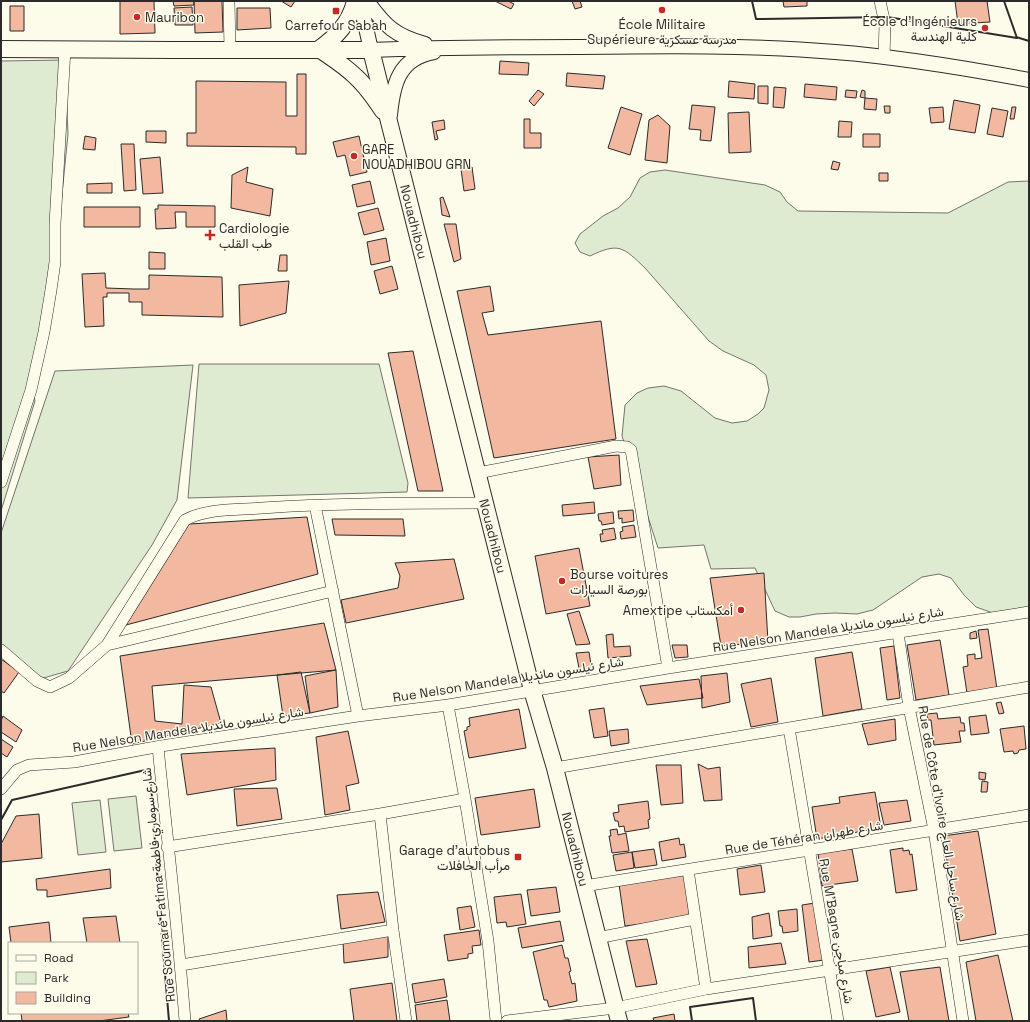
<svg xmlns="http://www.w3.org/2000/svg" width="1030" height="1022" font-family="'Space Grotesk',Vazirmatn,sans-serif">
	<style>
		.green { fill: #deebd1; stroke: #74746e }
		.building { fill: #f2b8a0; stroke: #2b2b2b }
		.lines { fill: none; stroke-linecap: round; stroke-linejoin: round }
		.minor-casing { stroke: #2b2b2b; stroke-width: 12 }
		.major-casing { stroke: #2b2b2b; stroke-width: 16 }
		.highway-casing { stroke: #2b2b2b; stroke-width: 18 }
		.minor { stroke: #fdfbea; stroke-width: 11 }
		.major { stroke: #fdfbea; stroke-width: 14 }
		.highway { stroke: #fdfbea; stroke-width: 16 }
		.wall { stroke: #2b2b2b; stroke-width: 2 }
		.poi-dot { fill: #c62828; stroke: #fdfbea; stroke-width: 1.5 }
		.labels { text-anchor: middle; stroke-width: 3; stroke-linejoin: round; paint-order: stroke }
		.poi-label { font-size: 13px; fill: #2b2b2b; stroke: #fdfbea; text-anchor: start }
		.street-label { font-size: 13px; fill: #2b2b2b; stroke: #fdfbea }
	</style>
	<rect width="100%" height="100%" fill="#fdfbea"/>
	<path class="green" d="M 65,60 L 68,134 L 54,275 L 31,375 L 35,401 L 1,511 L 1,61 Z
		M 665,170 L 765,185 L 780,192 L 787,202 L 798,211 L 948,213 L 1008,182 L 1029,181 L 1029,609 L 993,613 L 976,607 L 964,595 L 951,578 L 939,574 L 922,577 L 873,610 L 857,614 L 835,613 L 816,614 L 800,617 L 789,617 L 775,611 L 755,568 L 711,569 L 704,545 L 658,548 L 622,436 L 625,405 L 637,393 L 648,388 L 664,386 L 681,391 L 715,418 L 732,423 L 747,421 L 758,414 L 764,408 L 769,390 L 766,375 L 754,365 L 723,351 L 709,341 L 645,268 C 623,247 619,242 590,256 L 580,252 L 575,243 L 580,234 L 603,216 L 618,208 L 630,197 L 640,178 L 650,172 Z
		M 199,364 L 379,364 L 408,483 L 407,492 L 188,498 Z
		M 193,365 L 177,500 L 152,545 L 68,671 L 40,679 L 1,644 L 1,533 L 55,371 Z
		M 136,796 L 142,848 L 114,851 L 108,799 Z
		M 100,800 L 106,852 L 78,855 L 72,803 Z"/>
	<path class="building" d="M 120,1 L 154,1 L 155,33 L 120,34 Z
		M 173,1 L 194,1 L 194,5 L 174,6 Z
		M 194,1 L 222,1 L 223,32 L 195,33 Z
		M 281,1 L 295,1 L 291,7 Z
		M 495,1 L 508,1 L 514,4 L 511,9 Z
		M 572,1 L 580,1 L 582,7 L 575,9 Z
		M 783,1 L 807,1 L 807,6 L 784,7 Z
		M 955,1 L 987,1 L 990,22 L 958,24 Z
		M 10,6 L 24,6 L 24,31 L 10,31 Z
		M 192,7 L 193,25 L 175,25 L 174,8 Z
		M 237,8 L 270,8 L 271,28 L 237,30 Z
		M 500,61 L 529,63 L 528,75 L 499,74 Z
		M 567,73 L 605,76 L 603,89 L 566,86 Z
		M 297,74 L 306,74 L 306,154 L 296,154 L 296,147 L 187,146 L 187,133 L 196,133 L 196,81 L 286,82 L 286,116 L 297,116 Z
		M 729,81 L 755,84 L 754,99 L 728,97 Z
		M 805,84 L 837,87 L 836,100 L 804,97 Z
		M 758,86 L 768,86 L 768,104 L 758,103 Z
		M 774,87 L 786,88 L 784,108 L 773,107 Z
		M 538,90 L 544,94 L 534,106 L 529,101 Z
		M 846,90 L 857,91 L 856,98 L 845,97 Z
		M 862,90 L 865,91 L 865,98 L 860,97 Z
		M 865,98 L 877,99 L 876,110 L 864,109 Z
		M 954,100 L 980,105 L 975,133 L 949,129 Z
		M 692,105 L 715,107 L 711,141 L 700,140 L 701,130 L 689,129 Z
		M 884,106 L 890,106 L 890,113 L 885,113 Z
		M 621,107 L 642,114 L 630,155 L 608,148 Z
		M 943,107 L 944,122 L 931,123 L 929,108 Z
		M 1012,107 L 1016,107 L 1014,119 L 1010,119 Z
		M 992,108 L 1008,111 L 1003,137 L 987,134 Z
		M 749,112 L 751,152 L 729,153 L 728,113 Z
		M 658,115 L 670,126 L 667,163 L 645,160 L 649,120 Z
		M 524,119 L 530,119 L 530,133 L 541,133 L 541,148 L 524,148 Z
		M 444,120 L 445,129 L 436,131 L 438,139 L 435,140 L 432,122 Z
		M 839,121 L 852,122 L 851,137 L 838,137 Z
		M 146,131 L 166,131 L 166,143 L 146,142 Z
		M 863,134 L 880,134 L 880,147 L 863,147 Z
		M 85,136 L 96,138 L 95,150 L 83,149 Z
		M 359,136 L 367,172 L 350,176 L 345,155 L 337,157 L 333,142 Z
		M 121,144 L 134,144 L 136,190 L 124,191 Z
		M 160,157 L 163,193 L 143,194 L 140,159 Z
		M 833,161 L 840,163 L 838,170 L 831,169 Z
		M 248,167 L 246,182 L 273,189 L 270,216 L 231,208 L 232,175 Z
		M 472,167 L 475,189 L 464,191 L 461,169 Z
		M 879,173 L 888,173 L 888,181 L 879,181 Z
		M 370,181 L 375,203 L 357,207 L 352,185 Z
		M 112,183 L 112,193 L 87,193 L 87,184 Z
		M 443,197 L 450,217 L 442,215 L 440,198 Z
		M 158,205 L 215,206 L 215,227 L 186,227 L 186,212 L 175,212 L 176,228 L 156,229 L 155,209 L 158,209 Z
		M 84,207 L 140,207 L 140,227 L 84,227 Z
		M 378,208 L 384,230 L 364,235 L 358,213 Z
		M 444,224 L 456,224 L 461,259 L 454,262 Z
		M 386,238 L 390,261 L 371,265 L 367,242 Z
		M 149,252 L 165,253 L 165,269 L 149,269 Z
		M 280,255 L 287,255 L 287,271 L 278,271 Z
		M 392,266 L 398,289 L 380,294 L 374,271 Z
		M 105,273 L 106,288 L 134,289 L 149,289 L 149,275 L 222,277 L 223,317 L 142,315 L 142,302 L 129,302 L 129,293 L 107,293 L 107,297 L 103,297 L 104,326 L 85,327 L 82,274 Z
		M 289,281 L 286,313 L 240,326 L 239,285 Z
		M 490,286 L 494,311 L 482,313 L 488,335 L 601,321 L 616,439 L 494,458 L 457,291 Z
		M 413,351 L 443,491 L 418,491 L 388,353 Z
		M 619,455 L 621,485 L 594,489 L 588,457 Z
		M 594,502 L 595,513 L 563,516 L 562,505 Z
		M 633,510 L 634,521 L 622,523 L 622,518 L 619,519 L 618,511 Z
		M 613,512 L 614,523 L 602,525 L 601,521 L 599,521 L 598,514 Z
		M 307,517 L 318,574 L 126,625 L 189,524 Z
		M 332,519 L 403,519 L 405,536 L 335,535 Z
		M 634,525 L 636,537 L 621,539 L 620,532 L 623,531 L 622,527 Z
		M 614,528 L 616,539 L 601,542 L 600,534 L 603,534 L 602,530 Z
		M 579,548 L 590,606 L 546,614 L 535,556 Z
		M 454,559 L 464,599 L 346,623 L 341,600 L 398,588 L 400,576 L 395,563 Z
		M 764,573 L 768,642 L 721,646 L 710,578 Z
		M 579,611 L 590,644 L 576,645 L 567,614 Z
		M 324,623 L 336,670 L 152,686 L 155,721 L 182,724 L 184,685 L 211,687 L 221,723 L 132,744 L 120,656 Z
		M 988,629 L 997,689 L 967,693 L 963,667 L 968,666 L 967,655 L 975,654 L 975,659 L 982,658 L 978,630 Z
		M 976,631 L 977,638 L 970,639 L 970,633 Z
		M 613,634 L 614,647 L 630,646 L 631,656 L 608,658 L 606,635 Z
		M 940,640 L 949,695 L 916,700 L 907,645 Z
		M 672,645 L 687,645 L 688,657 L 675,658 Z
		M 894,646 L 900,698 L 887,700 L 880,648 Z
		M 589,652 L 592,671 L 580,673 L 576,653 Z
		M 852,652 L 862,709 L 823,716 L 815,658 Z
		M 1,659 L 19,672 L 4,693 L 1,691 Z
		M 336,670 L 338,707 L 310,713 L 305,676 Z
		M 301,672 L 310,713 L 283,716 L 277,675 Z
		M 727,673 L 730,702 L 702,708 L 701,676 Z
		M 771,678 L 778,722 L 751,727 L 741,684 Z
		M 699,679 L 703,698 L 647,705 L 640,686 Z
		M 1001,702 L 1004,713 L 999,714 L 996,703 Z
		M 604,708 L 608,736 L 594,738 L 589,710 Z
		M 519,709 L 526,748 L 469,758 L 464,731 L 467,730 L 467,727 L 470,726 L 469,718 Z
		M 937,713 L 938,719 L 960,717 L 961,723 L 964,723 L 965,731 L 959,731 L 961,742 L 934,745 L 931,720 L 928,720 L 927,714 Z
		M 986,715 L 989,733 L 971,735 L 969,717 Z
		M 3,716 L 22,730 L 16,742 L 1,732 L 1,721 Z
		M 895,719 L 896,740 L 868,745 L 862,724 Z
		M 1024,726 L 1026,749 L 1019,750 L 1018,753 L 1014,754 L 1013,751 L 1004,752 L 1000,729 Z
		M 628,729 L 629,743 L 611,746 L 609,731 Z
		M 348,731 L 359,783 L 346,786 L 350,810 L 325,815 L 316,737 Z
		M 1,739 L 13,747 L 7,757 L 1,753 Z
		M 275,748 L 276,780 L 187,795 L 181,754 Z
		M 698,764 L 708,769 L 720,767 L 722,800 L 704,801 Z
		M 656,765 L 681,765 L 683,803 L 661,805 Z
		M 979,772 L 986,773 L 985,780 L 979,779 Z
		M 982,781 L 988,782 L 987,792 L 981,792 Z
		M 277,788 L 282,819 L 237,826 L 234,789 Z
		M 534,789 L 540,827 L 481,835 L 475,798 Z
		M 875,792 L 881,828 L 817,839 L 812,807 L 840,803 L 839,797 Z
		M 907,800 L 911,821 L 884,825 L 879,803 Z
		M 648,801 L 650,819 L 648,820 L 649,828 L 625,832 L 624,826 L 619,827 L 618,821 L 615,821 L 613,813 L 619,812 L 618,805 Z
		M 39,814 L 42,858 L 1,862 L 1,844 L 16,816 Z
		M 617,829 L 618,835 L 626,833 L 629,851 L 612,853 L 609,836 L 611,836 L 610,830 Z
		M 978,831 L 996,934 L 960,941 L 943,836 Z
		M 679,838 L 680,845 L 684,844 L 686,857 L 662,861 L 659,842 Z
		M 903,848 L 903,851 L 909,850 L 910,855 L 912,854 L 917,890 L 896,893 L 890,850 Z
		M 654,849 L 657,865 L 635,868 L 632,852 Z
		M 852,849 L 858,881 L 822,886 L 818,853 Z
		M 632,852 L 634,868 L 616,871 L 613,855 Z
		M 761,865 L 765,892 L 740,895 L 737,869 Z
		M 110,869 L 111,888 L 47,897 L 47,890 L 37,890 L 36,879 Z
		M 684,875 L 690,918 L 625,926 L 619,884 Z
		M 556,887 L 560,912 L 531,916 L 527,890 Z
		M 378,892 L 385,922 L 341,929 L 337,895 Z
		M 521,894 L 526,924 L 507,927 L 506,922 L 497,923 L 494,897 Z
		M 815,903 L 824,960 L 809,962 L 802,905 Z
		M 471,906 L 475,927 L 460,930 L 457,908 Z
		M 797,909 L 798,931 L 783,933 L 782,926 L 780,926 L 778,911 Z
		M 769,913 L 772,936 L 753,939 L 752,917 Z
		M 116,916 L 120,943 L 87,943 L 83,918 Z
		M 560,921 L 564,941 L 522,948 L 518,928 Z
		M 49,922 L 51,943 L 11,943 L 9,927 Z
		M 479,930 L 481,945 L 472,946 L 473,953 L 468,954 L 468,958 L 448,961 L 444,935 Z
		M 388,935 L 388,957 L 344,963 L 343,941 Z
		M 647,939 L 657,984 L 636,987 L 626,941 Z
		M 781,943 L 786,964 L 749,968 L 748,947 Z
		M 562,945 L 565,958 L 568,958 L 571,971 L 569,972 L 572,984 L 575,983 L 577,1001 L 549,1007 L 547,1000 L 544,1000 L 533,952 Z
		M 998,955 L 1013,1021 L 976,1021 L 966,962 Z
		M 890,967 L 900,1012 L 876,1017 L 866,971 Z
		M 940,967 L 949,1021 L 909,1021 L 900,972 Z
		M 444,979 L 447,997 L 415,1003 L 412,984 Z
		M 392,983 L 397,1021 L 354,1021 L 350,989 Z
		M 447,1000 L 450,1021 L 417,1021 L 415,1005 Z
		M 226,1010 L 227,1021 L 200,1021 L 199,1019 Z
		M 21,1013 L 128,1013 L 129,1017 L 99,1021 L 22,1021 Z
		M 674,1014 L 675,1021 L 654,1021 L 653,1018 Z"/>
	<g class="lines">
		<g class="minor-casing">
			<path id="minor" d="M 229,1 L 230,50
				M 880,1 L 885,24 L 884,57
				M 478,473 L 616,446 L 627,447 L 631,450 L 668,668
				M 1,482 L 31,390 L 44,332 L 51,290 L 55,262 L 55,224 L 65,49
				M 315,505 L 358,716
				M 898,633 L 909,707 L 934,830 L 963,1021
				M 107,645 L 333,591
				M 1,650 L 37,681 L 50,687 L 69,678 L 107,645 L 185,520 C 207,508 237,510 262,508 C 336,503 411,503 485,503
				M 448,705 L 465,799 L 488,941 L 496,1021
				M 789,728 L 838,1021
				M 158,747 C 167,838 178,929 185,1021
				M 555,768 L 1029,687
				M 1,789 L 17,770 L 29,765 L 74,762 L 161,746 L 358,716 L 448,705 L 668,668 L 1029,612
				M 380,814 L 393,930 L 406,1021
				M 167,847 L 380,814 L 465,799
				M 688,870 L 706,989
				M 584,886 L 1029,815
				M 597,938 L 695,919
				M 181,965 L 393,930
				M 507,1021 L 615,1008 L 706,989 L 1029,940"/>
		</g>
		<g class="major-casing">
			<path id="major" d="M 360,1 L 371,50 C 441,47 510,47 580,47 C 665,46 750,45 835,52 C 900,57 965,68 1029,80
				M 367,1 C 385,26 395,36 425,44
				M 390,115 C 393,84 399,58 434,52"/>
		</g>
		<g class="highway-casing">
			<g id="highway">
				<path id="s1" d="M 1,49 L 173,50 L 371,50 L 532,690 L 555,768 L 619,1021"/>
				<path d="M 319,49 C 332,58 345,66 356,77 C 367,87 375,99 383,111"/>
				<path d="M 319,49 C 336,37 350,23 355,1"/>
			</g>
		</g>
		<use href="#minor" class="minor"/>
		<use href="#major" class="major"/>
		<use href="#highway" class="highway"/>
		<path class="wall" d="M 752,1 L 756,19 L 887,17 L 1017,38 L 1004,1
			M 1016,37 L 1029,41
			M 1,820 L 12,800 L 150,769 L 160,914 L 169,1021
			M 692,1021 L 690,1007 L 753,998 L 756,1021"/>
	</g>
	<g class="poi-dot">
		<circle cx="662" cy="10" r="4"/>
		<rect x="332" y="7" width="8" height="8" rx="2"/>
		<circle cx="137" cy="17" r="4"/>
		<circle cx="985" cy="28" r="4"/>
		<circle cx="354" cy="156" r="4"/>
		<path d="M208 229h4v4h4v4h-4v4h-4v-4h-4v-4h4z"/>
		<circle cx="562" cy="581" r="4"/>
		<circle cx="741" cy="610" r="4"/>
		<rect x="514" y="853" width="8" height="8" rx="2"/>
	</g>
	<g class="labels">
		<g class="poi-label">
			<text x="145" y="22">Mauribon</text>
			<text x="977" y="26" text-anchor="end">École d'Ingénieurs<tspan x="977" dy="15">كلية الهندسة</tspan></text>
			<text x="662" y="29" text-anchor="middle">École Militaire<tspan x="662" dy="15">Supérieure مدرسة عسكرية</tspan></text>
			<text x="336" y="30" text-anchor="middle">Carrefour Sabah</text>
			<text x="362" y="154">GARE<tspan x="362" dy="15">NOUADHIBOU GRN</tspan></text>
			<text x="219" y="233">Cardiologie<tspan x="219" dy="15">طب القلب</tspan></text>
			<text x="570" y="579">Bourse voitures<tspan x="570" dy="15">بورصة السيارات</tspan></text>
			<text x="733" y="615" text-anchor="end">Amextipe أمكستاب</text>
			<text x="510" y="855" text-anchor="end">Garage d'autobus<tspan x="510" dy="15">مرأب الحافلات</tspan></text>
		</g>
		<g class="street-label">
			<text dy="5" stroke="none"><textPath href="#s1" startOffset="547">Nouadhibou</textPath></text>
			<text dy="5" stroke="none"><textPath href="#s1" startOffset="871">Nouadhibou</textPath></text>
			<text transform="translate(828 629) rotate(-9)" y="5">Rue Nelson Mandela شارع نيلسون مانديلا</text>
			<text transform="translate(508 679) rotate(-9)" y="5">Rue Nelson Mandela شارع نيلسون مانديلا</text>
			<text transform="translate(188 729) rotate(-9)" y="5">Rue Nelson Mandela شارع نيلسون مانديلا</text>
			<text transform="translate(942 813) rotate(80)" y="5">Rue de Côte d'Ivoire شارع ساحل العاج</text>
			<text transform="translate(804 837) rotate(-9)" y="5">Rue de Téhéran شارع طهران</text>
			<text dy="5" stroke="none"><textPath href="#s1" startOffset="1195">Nouadhibou</textPath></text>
			<text transform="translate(158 885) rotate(-96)" y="5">Rue Soumaré Fatima شارع سوماري فاطمة</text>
			<text transform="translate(837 931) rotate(80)" y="5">Rue M'Bagne شارع مباجن</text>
		</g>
	</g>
	<rect width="1030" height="1022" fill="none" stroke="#2b2b2b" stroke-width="4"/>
	<rect x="8" y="942" width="130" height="72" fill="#fdfbea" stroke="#a9a89e"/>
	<rect x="16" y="955" width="20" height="6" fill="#fdfbea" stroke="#a9a89e"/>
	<text x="44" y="962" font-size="12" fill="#2b2b2b">Road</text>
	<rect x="16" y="972" width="20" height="12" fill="#deebd1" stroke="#a9a89e"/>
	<text x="44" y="982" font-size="12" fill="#2b2b2b">Park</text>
	<rect x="16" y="992" width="20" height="12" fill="#f2b8a0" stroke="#a9a89e"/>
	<text x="44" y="1002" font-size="12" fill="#2b2b2b">Building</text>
</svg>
